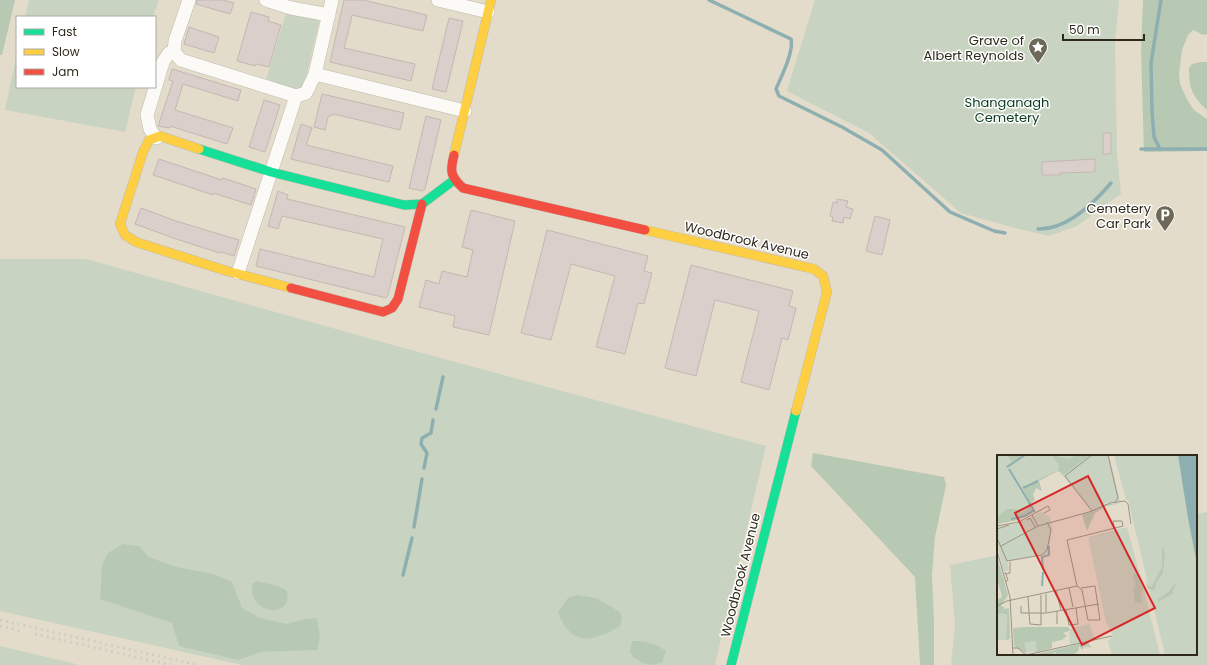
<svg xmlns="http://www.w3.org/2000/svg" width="1207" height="665" font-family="Poppins,sans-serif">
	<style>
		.green { fill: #c8d4c1 }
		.forest { fill: #b7c9b2 }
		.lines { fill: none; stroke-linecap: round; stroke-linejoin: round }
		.stream { stroke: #8eafb1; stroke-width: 3.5 }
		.building { fill: #dbcfcb; stroke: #c2b8b2 }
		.street-casing { stroke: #c1baac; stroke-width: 14 }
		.fast-casing { stroke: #c1baac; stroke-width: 10 }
		.slow-casing { stroke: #c1baac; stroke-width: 10 }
		.jam-casing { stroke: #c1baac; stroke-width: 10 }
		.street { stroke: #fbfaf7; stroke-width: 13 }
		.fast { stroke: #16e098; stroke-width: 9 }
		.slow { stroke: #ffcf43; stroke-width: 9 }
		.jam { stroke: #f24e42; stroke-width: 9 }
		.rail { stroke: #d0cdc7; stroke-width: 3; stroke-dasharray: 2 4; stroke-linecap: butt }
		.labels { text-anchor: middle; stroke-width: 3; stroke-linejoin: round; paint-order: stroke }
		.poi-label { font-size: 13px; fill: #2f291c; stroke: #fff; text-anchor: end }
		.park-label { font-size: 13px; fill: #093a20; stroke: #fff }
		.street-label { font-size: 13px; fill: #2f291c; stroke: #fff }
		.inset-river { fill: none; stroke: #8eafb1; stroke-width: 2 }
		.inset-road { fill: none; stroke: #9c9484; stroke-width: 1 }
		.view { fill: #d62828; fill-opacity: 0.15; stroke: #d62828; stroke-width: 2 }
		.inset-edge { fill: none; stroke: #2f291c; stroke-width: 2 }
	</style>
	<rect width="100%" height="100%" fill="#e4dcca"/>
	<path class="green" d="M 29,0 L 159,0 L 153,17 L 25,17 Z
		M 815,0 L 1119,0 L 1115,44 L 1117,154 L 1121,194 L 1077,226 L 1049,236 L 1015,228 L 961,213 L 869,133 L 787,91 Z
		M 287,10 L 318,19 L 319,22 L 304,86 L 301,90 L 296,90 L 266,80 Z
		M 17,54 L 17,87 L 136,87 L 125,132 L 5,110 Z
		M 0,259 L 86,259 L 393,345 L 766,446 L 715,665 L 242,665 L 0,611 Z
		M 1207,512 L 1207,665 L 951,665 L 955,624 L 950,565 L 998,555 L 998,654 L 1196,654 L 1196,514 Z
		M 0,646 L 80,665 L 0,665 Z"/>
	<path class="forest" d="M 0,0 L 15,0 L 2,55 L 0,55 Z
		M 1143,0 L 1207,0 L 1207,34 L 1203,35 L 1193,30 L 1188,35 L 1182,50 L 1179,74 L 1180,84 L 1188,101 L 1194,110 L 1207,119 L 1207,151 L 1144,152 L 1141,49 Z
		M 1201,62 L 1207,62 L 1207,110 C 1192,96 1189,88 1189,68 L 1192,64 Z
		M 813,453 L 944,477 L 946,485 L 935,537 L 932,575 L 934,623 L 934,665 L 920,665 L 915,577 L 811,466 Z
		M 123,544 L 139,546 L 149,557 L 176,567 L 213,574 L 232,582 L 242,608 L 260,618 L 287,624 L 305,619 L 317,618 L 320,638 L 317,650 L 260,652 L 238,660 L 179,646 L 172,623 L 100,599 L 102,565 L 108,553 Z
		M 257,581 L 278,586 L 286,590 C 297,617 248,618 252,584 Z
		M 576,595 L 596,598 L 620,612 L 622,618 L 620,626 C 594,642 570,647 558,612 L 568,598 Z
		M 632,641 C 645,641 655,643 666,651 L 662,663 L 652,665 L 643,663 L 634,658 L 630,652 Z"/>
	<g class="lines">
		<path class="stream" d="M 709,0 L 791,39 C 794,52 781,77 776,89 L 779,96 L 842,127 L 882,150 L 950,212 L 994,231 L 1005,233
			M 1141,149 L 1207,149
			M 1160,149 L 1154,137 L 1152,111 L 1151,63 L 1161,0
			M 1038,229 C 1066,230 1094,203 1111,183
			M 436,409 L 443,377
			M 424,468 L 427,453 L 421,444 L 422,438 L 431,433 L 433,420
			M 414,527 L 422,479
			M 403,575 L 412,538"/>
	</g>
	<path class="building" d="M 197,0 L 223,0 L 234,3 L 230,14 L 196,4 Z
		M 344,0 L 363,0 L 427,15 L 423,31 L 352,15 L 349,29 L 344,48 L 415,64 L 411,81 L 330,62 Z
		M 251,12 L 269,17 L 268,21 L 281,25 L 269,67 L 256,64 L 255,66 L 237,61 Z
		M 449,18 L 463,21 L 446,92 L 432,89 Z
		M 189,27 L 219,37 L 214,53 L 184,44 Z
		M 172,69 L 241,90 L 238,101 L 183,84 L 175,110 L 233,128 L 227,144 L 170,126 L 169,128 L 158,126 L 173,81 L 169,80 Z
		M 322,94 L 404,113 L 400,130 L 334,114 L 328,117 L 325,130 L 314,127 Z
		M 264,100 L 280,105 L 265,152 L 249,147 Z
		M 426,116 L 441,120 L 425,189 L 422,191 L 409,188 Z
		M 301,124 L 312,128 L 306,145 L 393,166 L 389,182 L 291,159 Z
		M 1103,133 L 1111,133 L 1111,154 L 1103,154 Z
		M 159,159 L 222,180 L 223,178 L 256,189 L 251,205 L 213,193 L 213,195 L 153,175 Z
		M 1095,159 L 1095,172 L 1060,173 L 1060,175 L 1042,175 L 1042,162 Z
		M 278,191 L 288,195 L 287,199 L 405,227 L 388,295 L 386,298 L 256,266 L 260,249 L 374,277 L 383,239 L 282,216 L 278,229 L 268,226 Z
		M 837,199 L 848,201 L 846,207 L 853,209 L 850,219 L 844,217 L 843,223 L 832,221 L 833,217 L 830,216 L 833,202 L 837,203 Z
		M 141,208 L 176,221 L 239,240 L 234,256 L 221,252 L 220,253 L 176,239 L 135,224 Z
		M 471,210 L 515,221 L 489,335 L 453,327 L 455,316 L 419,307 L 426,280 L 439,284 L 442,271 L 467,277 L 473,250 L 462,247 Z
		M 875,216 L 890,220 L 882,255 L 866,251 Z
		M 547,230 L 648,256 L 644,271 L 652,273 L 644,304 L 638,303 L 625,354 L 596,347 L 615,276 L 571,264 L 551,340 L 521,333 Z
		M 691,265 L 793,291 L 789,306 L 796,308 L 788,340 L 782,338 L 769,390 L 741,382 L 759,311 L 715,300 L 696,376 L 665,368 Z"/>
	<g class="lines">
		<g class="street-casing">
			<path id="street" d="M 189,0 L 175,41 L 174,52 L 181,60 L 296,96
				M 266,0 L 291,8 L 329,15
				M 438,0 L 488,12
				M 315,74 L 465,111
				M 156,138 L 150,129 L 147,115 L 163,62 L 169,53 L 174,52
				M 238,273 L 296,96 L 306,93 L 315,74 L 332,0"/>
		</g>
		<g class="fast-casing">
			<path id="fast" d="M 199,149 L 271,172 L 404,205 L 422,204 L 454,180
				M 731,665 L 796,411"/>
		</g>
		<g class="slow-casing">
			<path id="slow" d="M 199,149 L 160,136 L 149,140 L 143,152 L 120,224 L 125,235 L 136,242 L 227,271 L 291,288
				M 454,155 L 491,0
				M 645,230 L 814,269 L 823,276 L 827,292 L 796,411"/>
		</g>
		<g class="jam-casing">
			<path id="jam" d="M 454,155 C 450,171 450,176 463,188 L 645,230
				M 291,288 L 383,312 L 392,308 L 398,299 L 422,204"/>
		</g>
		<use href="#street" class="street"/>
		<use href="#fast" class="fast"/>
		<use href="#slow" class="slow"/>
		<use href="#jam" class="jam"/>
		<path class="rail" d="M 0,620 L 198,665
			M 0,626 L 21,631
			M 35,634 L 171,665"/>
	</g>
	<defs>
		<g id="sight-pin" transform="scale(1)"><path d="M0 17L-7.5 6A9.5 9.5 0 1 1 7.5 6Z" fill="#6e6859" stroke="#fff"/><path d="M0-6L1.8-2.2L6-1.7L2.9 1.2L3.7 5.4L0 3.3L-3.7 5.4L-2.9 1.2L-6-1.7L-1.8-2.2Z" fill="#fff"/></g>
		<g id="parking-pin" transform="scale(1)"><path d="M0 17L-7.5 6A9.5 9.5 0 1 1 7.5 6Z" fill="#6e6859" stroke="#fff"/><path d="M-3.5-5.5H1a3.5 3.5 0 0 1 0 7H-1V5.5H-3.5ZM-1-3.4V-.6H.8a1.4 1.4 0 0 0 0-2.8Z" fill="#fff"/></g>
	</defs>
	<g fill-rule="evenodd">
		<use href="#sight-pin" x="1038" y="47"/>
		<use href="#parking-pin" x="1165" y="215"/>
	</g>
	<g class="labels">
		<g class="poi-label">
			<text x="1024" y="45">Grave of<tspan x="1024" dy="15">Albert Reynolds</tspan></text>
			<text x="1151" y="213">Cemetery<tspan x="1151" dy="15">Car Park</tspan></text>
		</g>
		<g class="park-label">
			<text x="1007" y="107">Shanganagh<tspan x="1007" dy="15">Cemetery</tspan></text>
		</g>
		<g class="street-label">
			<text transform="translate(747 240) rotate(13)" y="5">Woodbrook Avenue</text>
			<text transform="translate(740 575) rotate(-76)" y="5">Woodbrook Avenue</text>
		</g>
	</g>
	<g transform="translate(997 455)">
		<rect width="200" height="200" fill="#e4dcca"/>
		<path d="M 0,0 L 10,0 L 15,5 L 25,0 L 112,0 L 123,46 L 109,48 L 94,55 L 61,15 L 25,32 L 38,56 L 21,65 L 0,67 ZM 117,0 L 181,0 L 200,109 L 200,200 L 168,200 L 131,45 L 129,45 ZM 44,57 L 53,62 L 55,73 L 51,99 L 10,106 L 12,116 L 6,116 L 0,87 L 0,72 L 21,68 ZM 130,72 L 144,123 L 163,200 L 115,200 L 111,187 L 116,180 L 109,167 L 91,82 ZM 10,155 L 9,185 L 0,185 L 0,157 ZM 93,169 L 97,184 L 73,190 L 72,174 ZM 38,186 L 40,197 L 28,197 L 26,188 Z" fill="#c8d4c1"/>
		<path d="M 10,0 L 29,0 L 10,13 L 9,11 L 15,7 ZM 55,0 L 72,4 L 79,0 L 93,0 L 67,20 L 61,16 L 42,26 L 45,36 L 39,33 L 36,40 L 38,45 L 34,48 L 38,57 L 21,65 L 0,69 L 0,62 L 10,54 L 19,54 L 23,58 L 30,55 L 32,46 L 25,32 L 61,15 L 62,11 ZM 124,48 L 109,51 L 98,58 L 90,76 L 85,60 L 109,49 ZM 165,91 L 168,97 L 166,118 L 159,128 L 158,135 L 151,134 L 148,124 L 152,132 L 155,131 L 165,112 ZM 0,101 L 11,140 L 4,151 L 7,152 L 7,154 L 12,153 L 13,184 L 9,185 L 10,160 L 6,158 L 0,160 L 0,145 L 5,142 L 0,123 ZM 139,119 L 146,135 L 144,137 L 145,146 L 142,148 L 138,147 L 136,135 L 139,128 L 135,121 ZM 180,126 L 175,139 L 161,147 L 161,144 L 171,137 ZM 30,172 L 72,172 L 72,176 L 66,178 L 70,181 L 65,185 L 55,187 L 55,193 L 40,197 L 38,186 L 27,188 L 30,199 L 17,191 L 16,173 ZM 91,187 L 94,193 L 88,191 L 91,194 L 87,192 L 85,195 L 82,191 L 82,195 L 77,200 L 60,200 L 57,197 L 56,200 L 36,200 Z" fill="#b7c9b2"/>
		<path d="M 181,0 L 200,0 L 200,109 L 191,63 Z" fill="#8eafb1"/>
		<path class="inset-river" d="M 10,12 L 28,0M 12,14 L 38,57M 26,33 L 41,26M 14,64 L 28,61 L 37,55M 46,115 L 45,102 L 52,100 L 52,91M 45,131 L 46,117"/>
		<path class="inset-road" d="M 111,0 L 121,43 L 118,47M 95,56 L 68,21 L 95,0M 30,65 L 33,63 L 38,72M 0,71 L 22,67 L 51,51 L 53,55 L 47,58M 41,71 L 92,57 L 113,48 L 128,46 L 131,49 L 134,69M 0,74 L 12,70M 0,83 L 10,106 L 45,100 L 50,95 L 54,75 L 50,67M 4,91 L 41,71 L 35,60M 0,96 L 13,142 L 16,200M 8,117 L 11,125 L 8,127M 9,119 L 13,118 L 13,107M 80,131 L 70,85 L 126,71 L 125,66 L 116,66 L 117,72M 80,131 L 85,135 L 91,165 L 103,165 L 98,131 L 84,133M 72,133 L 76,152M 59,136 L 64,155M 49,139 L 49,157M 31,142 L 32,158 L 49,158 L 102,149M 0,151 L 10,146 L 80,131M 24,151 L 24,158 L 32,158 L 33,169 L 44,170 L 44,140M 69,154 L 72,170 L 81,169 L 79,153M 60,156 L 60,169M 16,193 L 21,193 L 29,200 L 115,181"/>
		<path class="view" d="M 91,21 L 158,153 L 85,190 L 18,58 Z"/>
		<rect width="200" height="200" class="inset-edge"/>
	</g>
	<rect x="16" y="16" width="140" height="72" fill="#ffffff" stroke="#aca9a4"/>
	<rect x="24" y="29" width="20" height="6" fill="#16e098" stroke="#aca9a4"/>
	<text x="52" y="36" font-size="12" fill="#2f291c">Fast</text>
	<rect x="24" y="49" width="20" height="6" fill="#ffcf43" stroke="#aca9a4"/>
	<text x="52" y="56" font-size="12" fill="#2f291c">Slow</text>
	<rect x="24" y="69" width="20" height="6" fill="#f24e42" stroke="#aca9a4"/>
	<text x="52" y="76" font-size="12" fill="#2f291c">Jam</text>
	<path d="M1063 34v6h81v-6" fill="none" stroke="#2f291c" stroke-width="2"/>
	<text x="1069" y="34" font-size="12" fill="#2f291c" stroke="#ffffff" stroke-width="3" paint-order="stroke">50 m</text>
</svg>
